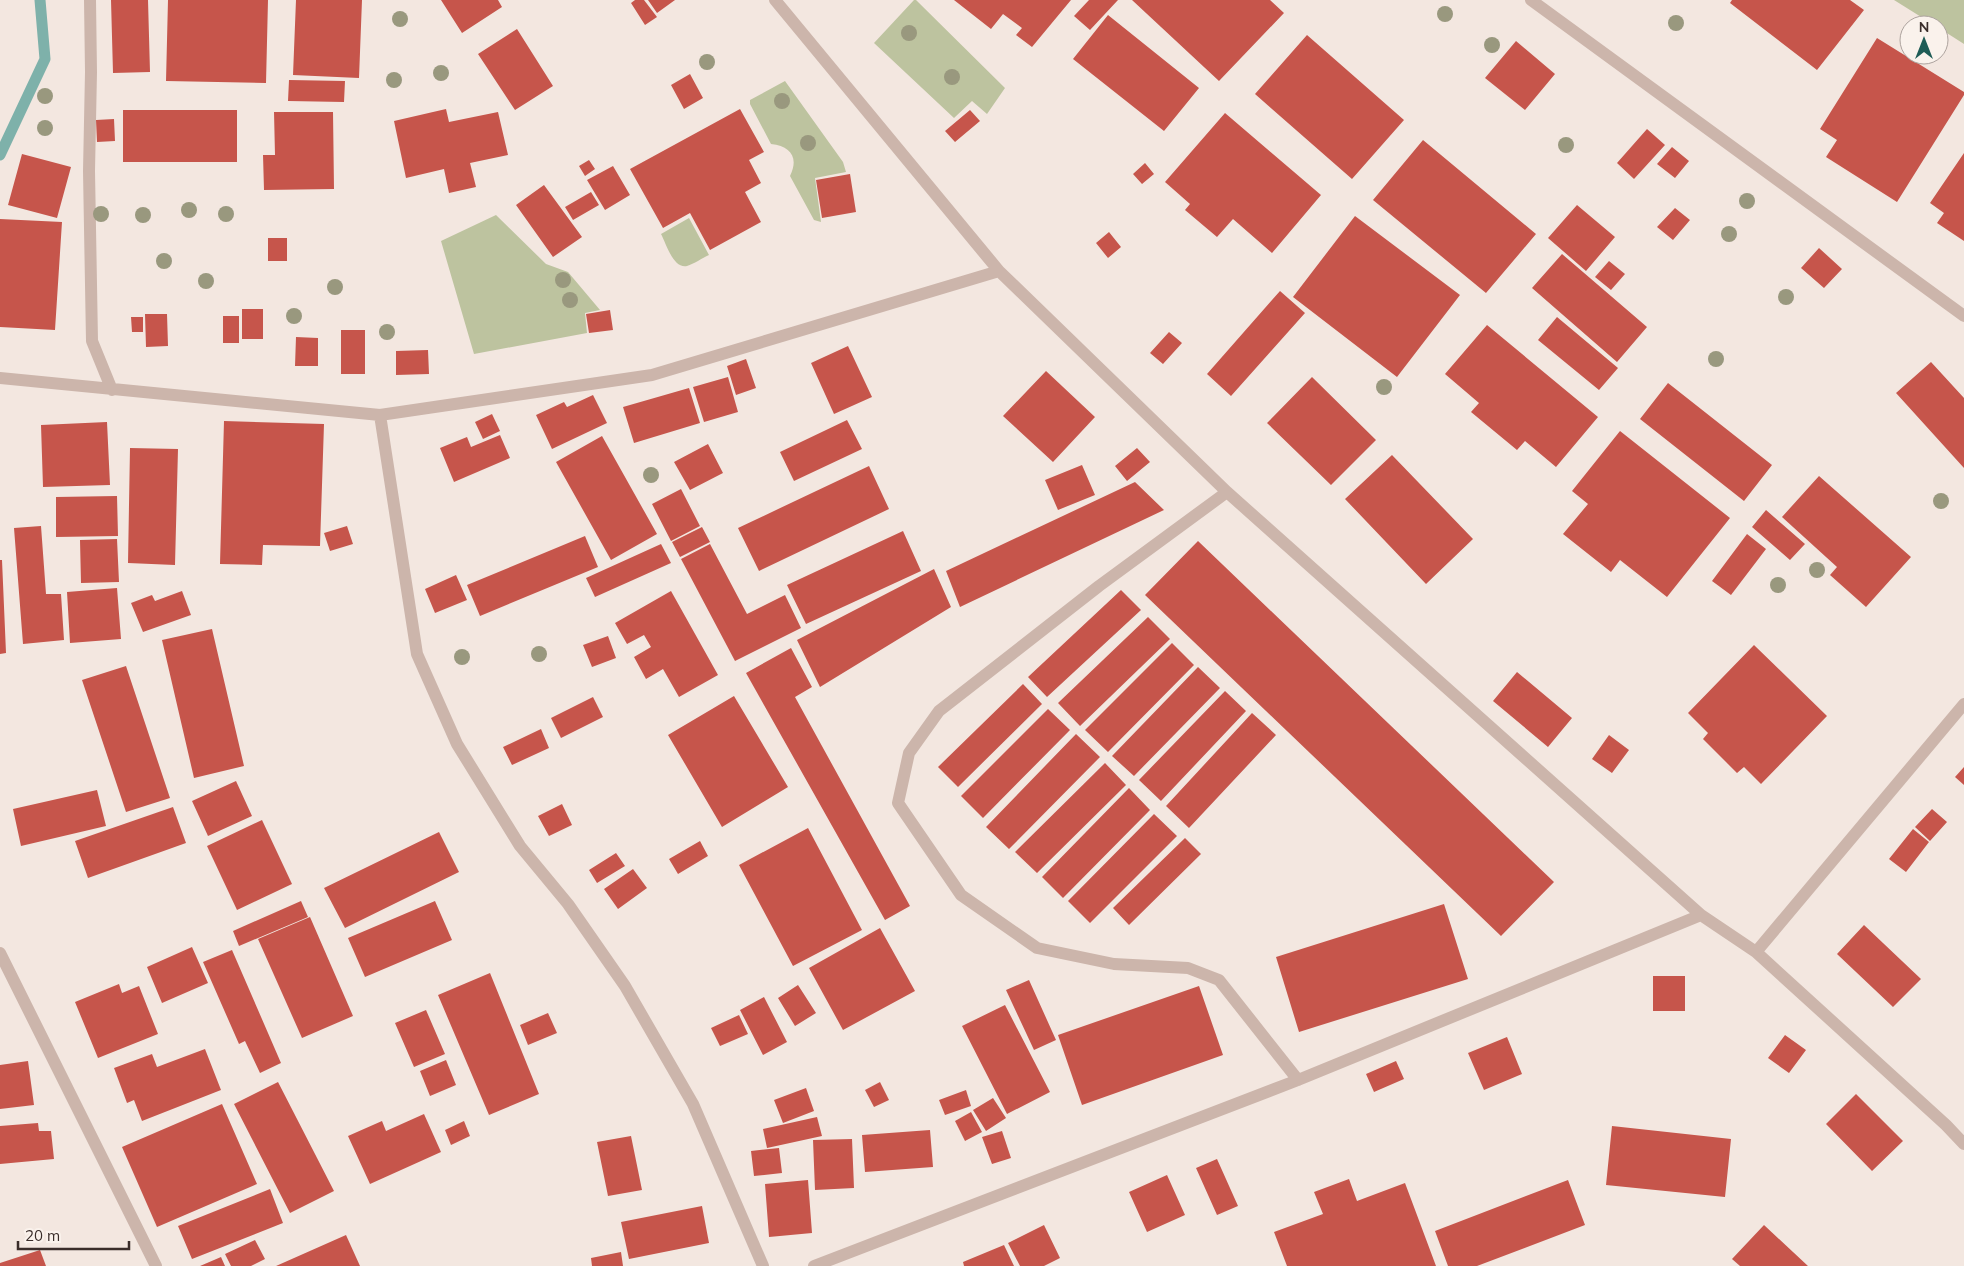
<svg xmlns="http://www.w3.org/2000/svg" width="1964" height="1266" font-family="Mulish,sans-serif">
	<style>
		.green { fill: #bdc39f }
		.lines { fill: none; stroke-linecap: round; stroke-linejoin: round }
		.stream { stroke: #7eb1aa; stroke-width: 11 }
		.building { fill: #c6554b }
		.minor { stroke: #ccb5ab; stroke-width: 12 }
		.tree { fill: #99987e }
	</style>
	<rect width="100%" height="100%" fill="#f3e7e0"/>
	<path class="green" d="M 914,0 L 916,0 L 1005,88 L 987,114 L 972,101 L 954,118 L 874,43 Z
		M 1894,0 L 1964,0 L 1964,44 L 1939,28 L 1939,25 L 1934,25 Z
		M 785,81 L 843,162 L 846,172 L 815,178 L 821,222 L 814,220 L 790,176 C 799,158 791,146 771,144 L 750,104 L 750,100 Z
		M 496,215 L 546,264 L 568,272 L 600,310 L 585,313 L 587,333 L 474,354 L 441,241 Z
		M 689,218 L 709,255 C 702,258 694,264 687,266 C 673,269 666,243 661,234 Z"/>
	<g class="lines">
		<path class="stream" d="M 0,155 L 45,59 L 40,0"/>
	</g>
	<path class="building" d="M 111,0 L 148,0 L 150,72 L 113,73 Z
		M 168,0 L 268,0 L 266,83 L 166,81 Z
		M 296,0 L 362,0 L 359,78 L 293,75 Z
		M 441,0 L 498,0 L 502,7 L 462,33 Z
		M 635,0 L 644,0 L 657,17 L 645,25 L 631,3 Z
		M 648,0 L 675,0 L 657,13 Z
		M 954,0 L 1071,0 L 1032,47 L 1016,35 L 1022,28 L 1003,14 L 991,29 Z
		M 1089,0 L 1118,0 L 1090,30 L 1074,16 Z
		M 1132,0 L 1270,0 L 1284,13 L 1219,81 Z
		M 1732,0 L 1850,0 L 1864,10 L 1817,70 L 1730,3 Z
		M 1108,15 L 1199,88 L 1164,131 L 1073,59 Z
		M 517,29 L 553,86 L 515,110 L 478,54 Z
		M 1307,35 L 1404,120 L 1352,179 L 1255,94 Z
		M 1877,38 L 1964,92 L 1964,95 L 1897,202 L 1826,157 L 1837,140 L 1820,129 Z
		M 1516,41 L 1555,74 L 1525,110 L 1485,78 Z
		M 690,74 L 703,98 L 684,109 L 671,85 Z
		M 289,80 L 345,81 L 344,102 L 288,101 Z
		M 446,109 L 449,122 L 498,112 L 508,155 L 470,163 L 476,187 L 449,193 L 444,169 L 406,178 L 394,121 Z
		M 740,109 L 764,152 L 749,160 L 761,183 L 745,192 L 761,222 L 710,250 L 690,213 L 663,228 L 630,169 Z
		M 123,110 L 237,110 L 237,162 L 123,162 Z
		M 970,110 L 980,121 L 955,142 L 945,131 Z
		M 274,112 L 333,112 L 334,189 L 264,190 L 263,155 L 275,155 Z
		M 1225,113 L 1321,195 L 1272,253 L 1233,219 L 1217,237 L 1185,210 L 1190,204 L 1165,182 Z
		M 114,119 L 115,141 L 97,142 L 96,120 Z
		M 1647,129 L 1665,145 L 1634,179 L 1617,163 Z
		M 1423,140 L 1536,234 L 1486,293 L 1373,200 Z
		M 1672,147 L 1689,161 L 1675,178 L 1657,164 Z
		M 1964,153 L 1964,241 L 1937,223 L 1944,213 L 1930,203 Z
		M 22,154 L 71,167 L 57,218 L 8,205 Z
		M 589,160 L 595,169 L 585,176 L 579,166 Z
		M 1145,163 L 1154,174 L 1142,184 L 1133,174 Z
		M 613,166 L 630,195 L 605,210 L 587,180 Z
		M 850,174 L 856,212 L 822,218 L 816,180 Z
		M 544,185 L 582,237 L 553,257 L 516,205 Z
		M 591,192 L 599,205 L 573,220 L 565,207 Z
		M 1577,205 L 1615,237 L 1586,271 L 1548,238 Z
		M 1675,208 L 1690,220 L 1673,240 L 1657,227 Z
		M 1355,216 L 1460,295 L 1397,377 L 1293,297 Z
		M 0,219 L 62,222 L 55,330 L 0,327 Z
		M 1109,232 L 1121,247 L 1108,258 L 1096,243 Z
		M 268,238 L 287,238 L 287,261 L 268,261 Z
		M 1819,248 L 1842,269 L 1824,288 L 1801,268 Z
		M 1562,254 L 1647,327 L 1617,362 L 1532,288 Z
		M 1609,261 L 1625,274 L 1611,290 L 1595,277 Z
		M 1280,291 L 1305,313 L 1231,396 L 1207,374 Z
		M 242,309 L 263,309 L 263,339 L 242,339 Z
		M 610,310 L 613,330 L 589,333 L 586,314 Z
		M 145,314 L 167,314 L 168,346 L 146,347 Z
		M 223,316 L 239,316 L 239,343 L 223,343 Z
		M 131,317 L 143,317 L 143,332 L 132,332 Z
		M 1557,317 L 1618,368 L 1599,390 L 1538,340 Z
		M 1487,325 L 1598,417 L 1556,467 L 1525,441 L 1517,450 L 1471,412 L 1479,403 L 1445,374 Z
		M 341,330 L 365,330 L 365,374 L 341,374 Z
		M 1169,332 L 1182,343 L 1163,364 L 1150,353 Z
		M 296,337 L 318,338 L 318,366 L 295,366 Z
		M 848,346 L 872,397 L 834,414 L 811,363 Z
		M 428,350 L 429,374 L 396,375 L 396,351 Z
		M 746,359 L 756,388 L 736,395 L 727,366 Z
		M 1931,362 L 1964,398 L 1964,468 L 1896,393 Z
		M 1046,371 L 1095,417 L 1053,462 L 1003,416 Z
		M 728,377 L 738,412 L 704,422 L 693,387 Z
		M 1312,377 L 1376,440 L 1331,485 L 1267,423 Z
		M 1668,383 L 1772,465 L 1744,501 L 1640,419 Z
		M 689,388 L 700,423 L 634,443 L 623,407 Z
		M 593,395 L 607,423 L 552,449 L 536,415 L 564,402 L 567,407 Z
		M 492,414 L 500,431 L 483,439 L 475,422 Z
		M 847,420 L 862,449 L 794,481 L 780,452 Z
		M 224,421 L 324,424 L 320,546 L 263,545 L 262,565 L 220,564 Z
		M 107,422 L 110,485 L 43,487 L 41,425 Z
		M 1620,431 L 1730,518 L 1667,597 L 1620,560 L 1611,572 L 1563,534 L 1588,504 L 1572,491 Z
		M 500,435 L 510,458 L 454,482 L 440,448 L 467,437 L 471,447 Z
		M 602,436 L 657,534 L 611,560 L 556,462 Z
		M 708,444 L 723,473 L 690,490 L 674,462 Z
		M 130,448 L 178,449 L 175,565 L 128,563 Z
		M 1137,448 L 1150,462 L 1127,481 L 1115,466 Z
		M 1392,455 L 1473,539 L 1426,584 L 1345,499 Z
		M 1082,465 L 1095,495 L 1058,510 L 1045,480 Z
		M 869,466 L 889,509 L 759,571 L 738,528 Z
		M 1819,476 L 1911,557 L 1866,607 L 1830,575 L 1837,567 L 1782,517 Z
		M 1135,482 L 1164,510 L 960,607 L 946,571 Z
		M 681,489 L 700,526 L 671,541 L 652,504 Z
		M 117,496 L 118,536 L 56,537 L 56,497 Z
		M 1766,510 L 1805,544 L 1790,560 L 1752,527 Z
		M 41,526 L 46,594 L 61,594 L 64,640 L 23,644 L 14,528 Z
		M 347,526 L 353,544 L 330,551 L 324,533 Z
		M 702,527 L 710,542 L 680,557 L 672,542 Z
		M 903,531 L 921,571 L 806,624 L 787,585 Z
		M 1747,534 L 1766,549 L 1731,595 L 1712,581 Z
		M 585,536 L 598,567 L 480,616 L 467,585 Z
		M 117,539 L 119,582 L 81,583 L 80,540 Z
		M 1198,541 L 1554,882 L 1501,936 L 1145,595 Z
		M 661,544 L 671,563 L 595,597 L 586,578 Z
		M 710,544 L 747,614 L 785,595 L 801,628 L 735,661 L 681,559 Z
		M 0,560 L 2,560 L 6,653 L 0,654 Z
		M 934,569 L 951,607 L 820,687 L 797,640 Z
		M 456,575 L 467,600 L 435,613 L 425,589 Z
		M 117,588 L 121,639 L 70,643 L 67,592 Z
		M 1121,590 L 1141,610 L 1047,697 L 1028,677 Z
		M 182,591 L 191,615 L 143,632 L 131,603 L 152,595 L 155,601 Z
		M 671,591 L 718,675 L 679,697 L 663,669 L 646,679 L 634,657 L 651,647 L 644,635 L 627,644 L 615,623 Z
		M 1148,617 L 1170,639 L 1080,726 L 1058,703 Z
		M 212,629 L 244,766 L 194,778 L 162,640 Z
		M 608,636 L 616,658 L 592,667 L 583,645 Z
		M 1172,643 L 1194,665 L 1108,752 L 1085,730 Z
		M 1754,645 L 1827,716 L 1761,784 L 1744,767 L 1737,773 L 1703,739 L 1708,733 L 1688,713 Z
		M 791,648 L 812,687 L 795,697 L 910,906 L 885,920 L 746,673 Z
		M 126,666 L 170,798 L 126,812 L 82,680 Z
		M 1198,667 L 1220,688 L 1134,776 L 1112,756 Z
		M 1517,672 L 1572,718 L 1548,747 L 1493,701 Z
		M 1023,684 L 1042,704 L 958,787 L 938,767 Z
		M 1225,691 L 1246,711 L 1161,801 L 1139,780 Z
		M 734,696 L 788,787 L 722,827 L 668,735 Z
		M 593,697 L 603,717 L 561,738 L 551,718 Z
		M 1048,709 L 1070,730 L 983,818 L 961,796 Z
		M 1252,713 L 1276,735 L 1189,828 L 1166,806 Z
		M 541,729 L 549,748 L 512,765 L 503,747 Z
		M 1076,734 L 1100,757 L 1009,849 L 986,827 Z
		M 1609,735 L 1629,750 L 1612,773 L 1592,759 Z
		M 1105,763 L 1126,785 L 1037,873 L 1015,852 Z
		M 1964,767 L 1964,785 L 1955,777 Z
		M 236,781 L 252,816 L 208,836 L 192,801 Z
		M 1129,788 L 1150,810 L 1063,898 L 1042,877 Z
		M 97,790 L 106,826 L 21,846 L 13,809 Z
		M 562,804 L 572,825 L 549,836 L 538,816 Z
		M 173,807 L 186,843 L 88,878 L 75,841 Z
		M 1932,809 L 1947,822 L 1930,841 L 1915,827 Z
		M 1154,814 L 1177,836 L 1090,923 L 1068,901 Z
		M 262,820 L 292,884 L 237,910 L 207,846 Z
		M 808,828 L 862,930 L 793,966 L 739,865 Z
		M 1913,829 L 1929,842 L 1906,872 L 1889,859 Z
		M 439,832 L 459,872 L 345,928 L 324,888 Z
		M 1185,838 L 1201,854 L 1129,925 L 1113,908 Z
		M 700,841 L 708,856 L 678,874 L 669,859 Z
		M 616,853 L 625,866 L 597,883 L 589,870 Z
		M 633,869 L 647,888 L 618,909 L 604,889 Z
		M 301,901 L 308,917 L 239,946 L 233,931 Z
		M 435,901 L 452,940 L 365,977 L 348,938 Z
		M 1444,904 L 1468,979 L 1299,1032 L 1276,957 Z
		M 310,917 L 353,1016 L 302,1038 L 258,939 Z
		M 1864,925 L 1921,979 L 1893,1007 L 1837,954 Z
		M 880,928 L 915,991 L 843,1030 L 809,968 Z
		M 192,947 L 208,983 L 162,1003 L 147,967 Z
		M 232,950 L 281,1063 L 260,1073 L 245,1041 L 239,1044 L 203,962 Z
		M 490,973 L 539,1094 L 489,1115 L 438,995 Z
		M 1653,976 L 1685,976 L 1685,1011 L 1653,1011 Z
		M 1029,980 L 1056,1040 L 1034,1050 L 1006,990 Z
		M 119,984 L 122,993 L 139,986 L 158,1034 L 98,1058 L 75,1002 Z
		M 798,985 L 816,1013 L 795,1026 L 778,998 Z
		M 1199,986 L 1223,1055 L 1082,1105 L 1058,1035 Z
		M 764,997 L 787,1042 L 763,1055 L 740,1010 Z
		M 1005,1005 L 1050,1092 L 1007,1114 L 962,1026 Z
		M 426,1010 L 445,1054 L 414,1067 L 395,1023 Z
		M 548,1013 L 557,1033 L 528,1045 L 520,1025 Z
		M 739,1015 L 748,1034 L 720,1046 L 711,1028 Z
		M 1785,1035 L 1806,1050 L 1789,1073 L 1768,1058 Z
		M 1507,1037 L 1522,1074 L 1484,1090 L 1468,1053 Z
		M 205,1049 L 221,1090 L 142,1121 L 134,1100 L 127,1103 L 114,1068 L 152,1054 L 157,1067 Z
		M 446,1060 L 456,1085 L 430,1096 L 420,1071 Z
		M 28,1061 L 34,1105 L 0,1109 L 0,1065 Z
		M 1396,1061 L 1404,1079 L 1374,1092 L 1366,1074 Z
		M 278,1082 L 334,1191 L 290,1213 L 234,1104 Z
		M 880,1082 L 889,1100 L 874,1107 L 865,1090 Z
		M 806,1088 L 814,1111 L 783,1123 L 774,1100 Z
		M 966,1090 L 971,1106 L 945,1115 L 939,1100 Z
		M 1856,1094 L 1903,1141 L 1872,1171 L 1826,1124 Z
		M 993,1098 L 1006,1118 L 986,1131 L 973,1110 Z
		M 222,1104 L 257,1184 L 157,1227 L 122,1147 Z
		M 971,1112 L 982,1132 L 965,1141 L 955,1121 Z
		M 424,1114 L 441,1152 L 370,1184 L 348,1136 L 382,1121 L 386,1131 Z
		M 817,1117 L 822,1136 L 767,1148 L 763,1129 Z
		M 464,1121 L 470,1136 L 451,1145 L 445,1130 Z
		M 38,1123 L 39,1131 L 51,1131 L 54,1159 L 0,1164 L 0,1126 Z
		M 1612,1126 L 1731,1139 L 1725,1197 L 1606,1185 Z
		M 930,1130 L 933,1167 L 865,1172 L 862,1135 Z
		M 1002,1131 L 1011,1158 L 992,1164 L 982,1137 Z
		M 631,1136 L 642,1190 L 608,1196 L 597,1142 Z
		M 852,1139 L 854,1188 L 815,1190 L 813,1140 Z
		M 779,1148 L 782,1173 L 754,1176 L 751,1151 Z
		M 1217,1159 L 1238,1206 L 1217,1215 L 1196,1168 Z
		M 1167,1175 L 1185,1215 L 1147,1232 L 1129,1192 Z
		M 1349,1179 L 1357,1201 L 1405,1183 L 1436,1266 L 1287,1266 L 1274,1232 L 1323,1214 L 1314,1192 Z
		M 808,1180 L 812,1233 L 769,1237 L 765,1184 Z
		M 1568,1180 L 1585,1225 L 1477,1266 L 1448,1266 L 1435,1231 Z
		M 270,1189 L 283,1223 L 192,1259 L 178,1226 Z
		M 702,1206 L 709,1243 L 629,1259 L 621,1222 Z
		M 1044,1225 L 1060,1258 L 1044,1266 L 1020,1266 L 1008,1243 Z
		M 1764,1225 L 1808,1266 L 1740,1266 L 1732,1259 Z
		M 346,1235 L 360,1266 L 276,1266 Z
		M 255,1240 L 265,1259 L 251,1266 L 231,1266 L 225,1254 Z
		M 1004,1245 L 1014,1266 L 964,1266 L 963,1262 Z
		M 40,1250 L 46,1266 L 0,1266 L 0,1263 Z
		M 621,1252 L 623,1266 L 592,1266 L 591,1258 Z
		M 221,1257 L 225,1266 L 200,1266 Z"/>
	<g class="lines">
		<path class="minor" d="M 90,0 L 91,72 L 89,171 L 92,341 L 112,390
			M 775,0 L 999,271 L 1227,492 L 1701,915 L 1756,952 L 1946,1125 L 1964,1144
			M 1531,0 L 1964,316
			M 0,378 L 380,415 L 652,375 L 999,271
			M 380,415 L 417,654 L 457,744 L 520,846 L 568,904 L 625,986 L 693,1104 L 763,1266
			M 1227,492 L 1099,586 L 939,711 L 909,753 L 898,803 L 961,895 L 1037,948 L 1114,964 L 1188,968 L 1219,980 L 1298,1080
			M 1756,952 L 1964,704
			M 0,953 L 156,1266
			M 814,1266 L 1298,1080 L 1701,915"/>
	</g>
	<g class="tree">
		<circle cx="1445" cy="14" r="8"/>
		<circle cx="400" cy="19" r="8"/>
		<circle cx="1676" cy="23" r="8"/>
		<circle cx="909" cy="33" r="8"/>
		<circle cx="1492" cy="45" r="8"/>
		<circle cx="707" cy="62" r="8"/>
		<circle cx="441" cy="73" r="8"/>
		<circle cx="952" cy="77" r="8"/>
		<circle cx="394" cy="80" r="8"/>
		<circle cx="45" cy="96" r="8"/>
		<circle cx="782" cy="101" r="8"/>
		<circle cx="45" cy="128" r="8"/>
		<circle cx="808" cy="143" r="8"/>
		<circle cx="1566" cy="145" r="8"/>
		<circle cx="1747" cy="201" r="8"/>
		<circle cx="189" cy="210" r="8"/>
		<circle cx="101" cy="214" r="8"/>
		<circle cx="226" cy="214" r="8"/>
		<circle cx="143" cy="215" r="8"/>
		<circle cx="1729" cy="234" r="8"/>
		<circle cx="164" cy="261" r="8"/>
		<circle cx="563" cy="280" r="8"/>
		<circle cx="206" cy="281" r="8"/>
		<circle cx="335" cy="287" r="8"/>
		<circle cx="1786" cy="297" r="8"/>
		<circle cx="570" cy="300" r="8"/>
		<circle cx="294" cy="316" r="8"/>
		<circle cx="387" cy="332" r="8"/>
		<circle cx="1716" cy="359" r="8"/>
		<circle cx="1384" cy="387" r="8"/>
		<circle cx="651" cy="475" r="8"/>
		<circle cx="1941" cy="501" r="8"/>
		<circle cx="1817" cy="570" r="8"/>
		<circle cx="1778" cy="585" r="8"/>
		<circle cx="539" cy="654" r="8"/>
		<circle cx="462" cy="657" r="8"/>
	</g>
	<g transform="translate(1924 40)"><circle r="24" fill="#faf2ec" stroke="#ada39e"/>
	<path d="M0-4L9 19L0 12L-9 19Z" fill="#1f5c56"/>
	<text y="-8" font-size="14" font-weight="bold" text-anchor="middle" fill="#3a2d2a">N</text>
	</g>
	<path d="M18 1241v8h111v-8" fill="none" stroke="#3a2d2a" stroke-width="2.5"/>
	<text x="25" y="1241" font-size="15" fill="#3a2d2a" stroke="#faf2ec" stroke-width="4" paint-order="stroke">20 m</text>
</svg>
